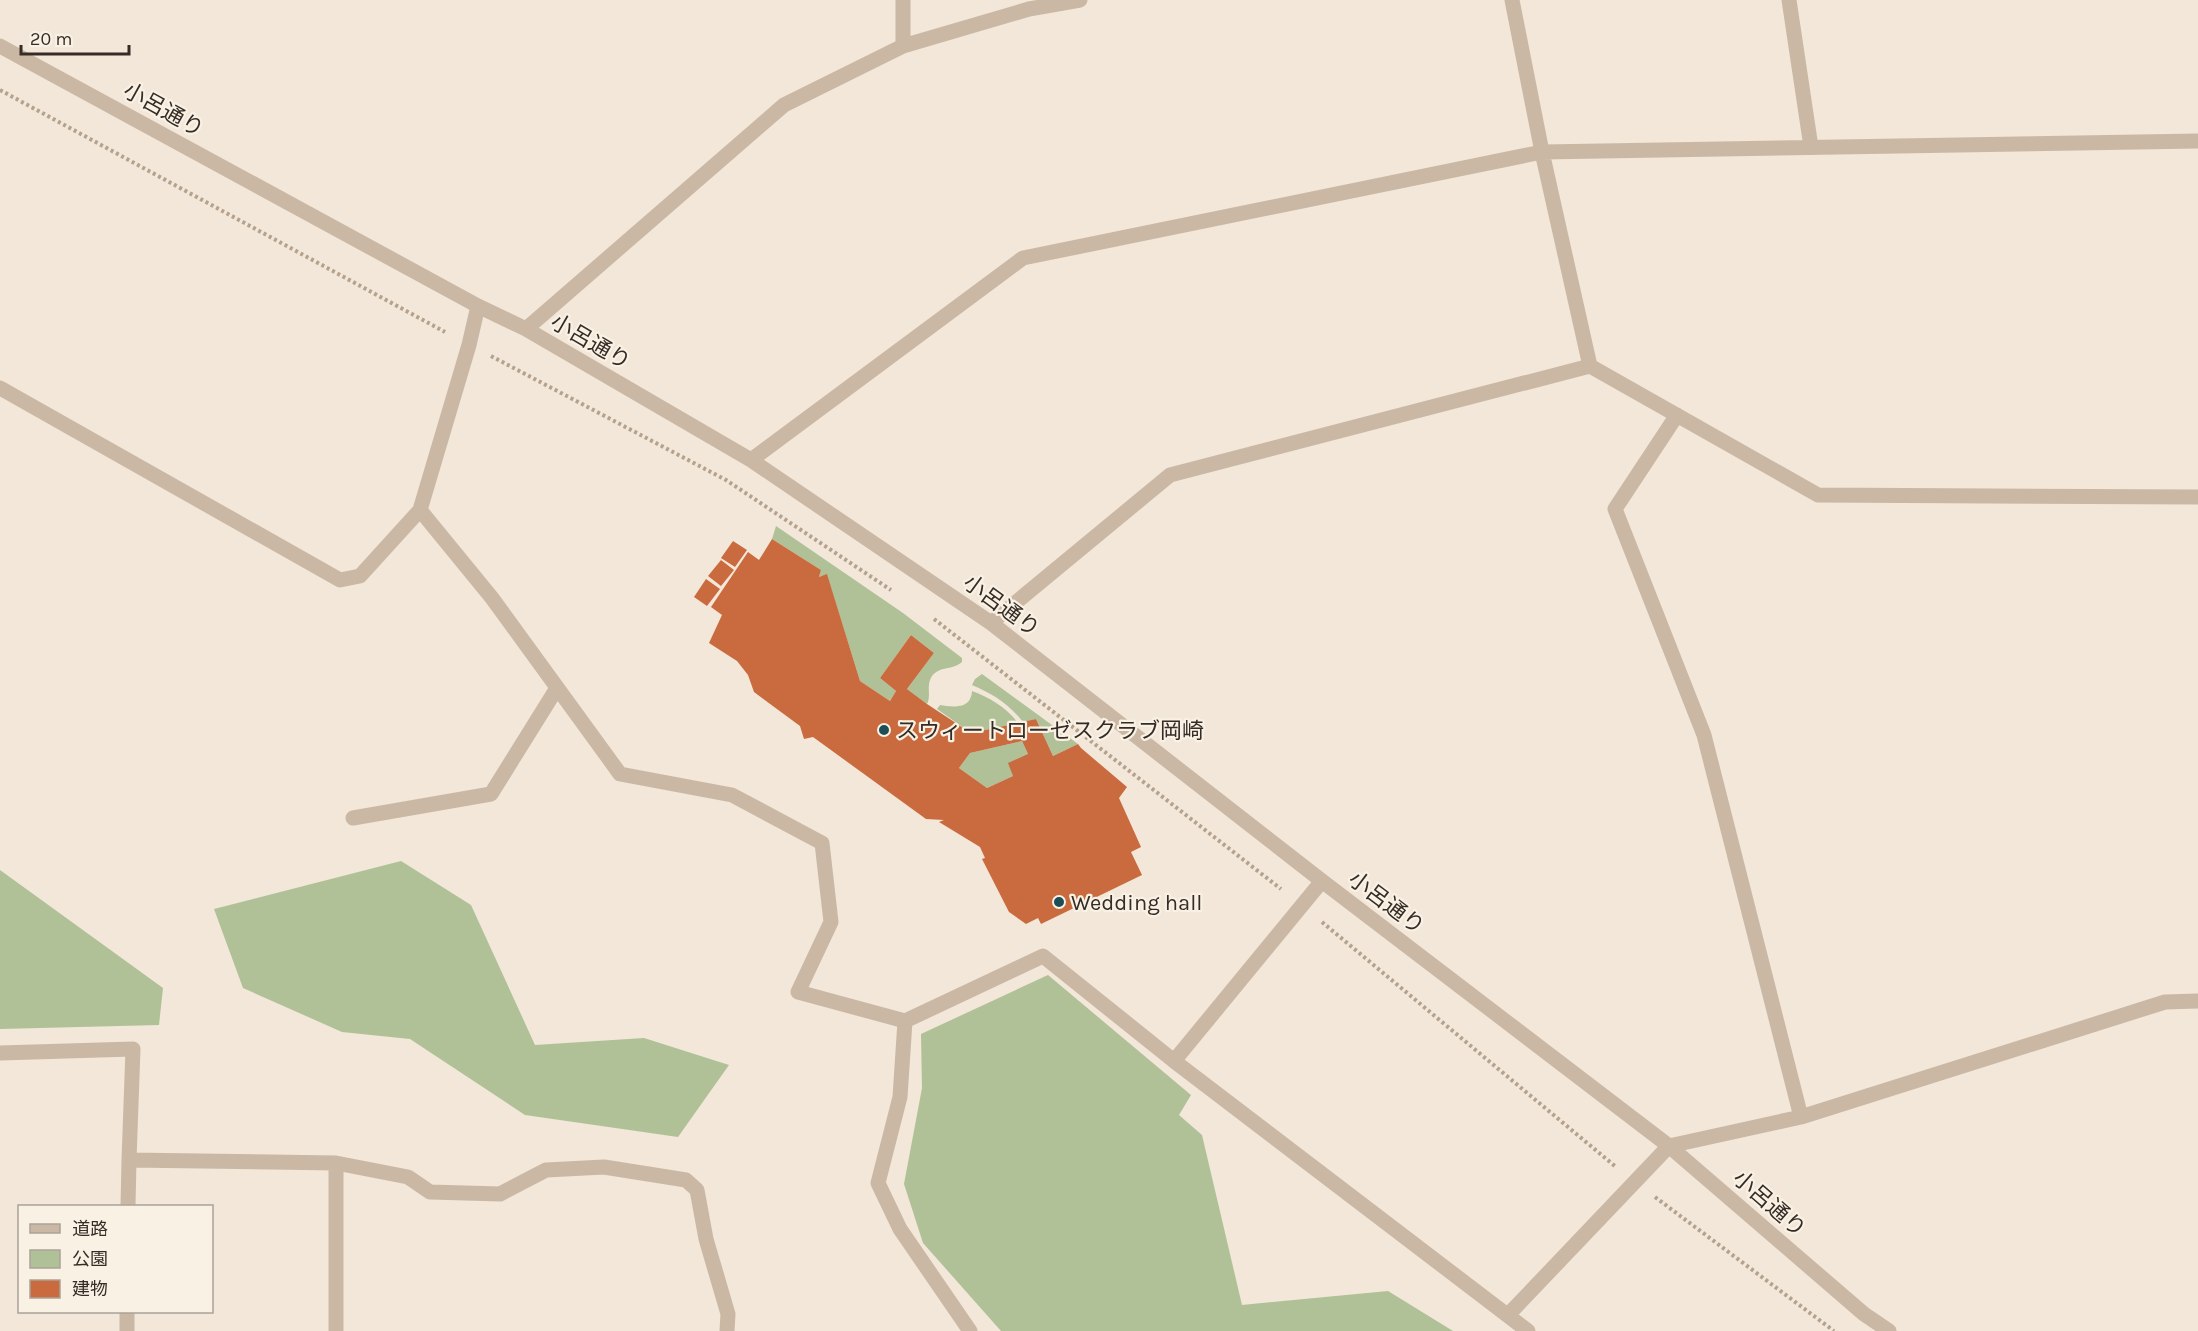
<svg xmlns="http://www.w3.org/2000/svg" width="2198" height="1331" font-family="Karla,'Noto Sans JP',sans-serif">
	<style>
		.green { fill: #b0c198 }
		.building { fill: #c96b3e; fill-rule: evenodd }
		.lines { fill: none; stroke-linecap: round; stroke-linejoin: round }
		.path { stroke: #b5a28e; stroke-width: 4; stroke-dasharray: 3 3; stroke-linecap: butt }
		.minor { stroke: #cab8a4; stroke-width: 15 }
		.poi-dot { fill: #1b4e57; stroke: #f9f1e4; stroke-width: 2 }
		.labels { text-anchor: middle; stroke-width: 4.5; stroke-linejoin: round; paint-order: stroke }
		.street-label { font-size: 22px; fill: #352c26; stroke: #f9f1e4 }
		.poi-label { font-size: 22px; fill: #352c26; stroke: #f9f1e4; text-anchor: start }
	</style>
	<rect width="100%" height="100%" fill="#f2e7d8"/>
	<path class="green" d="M 776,526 L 903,613 L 962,658 L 962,662 C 952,671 936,665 930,680 C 927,689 931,696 927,704 L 907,689 L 934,653 L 911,635 L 880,678 L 896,691 L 890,701 L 860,681 L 827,575 L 819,577 L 821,570 L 772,539 Z
		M 982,674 L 1078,744 L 1053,756 L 1036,719 L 1023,722 C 1009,704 993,694 972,685 L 975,679 Z
		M 972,691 C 989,697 1007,708 1018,723 L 971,733 L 937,709 L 940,705 C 952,707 971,710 972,691 Z
		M 1022,741 L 1028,754 L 1013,776 L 987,788 L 959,768 L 970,753 Z
		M 401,861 L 471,905 L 535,1045 L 644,1038 L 729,1065 L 678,1137 L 525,1115 L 410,1039 L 342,1032 L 243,988 L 214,909 Z
		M 0,870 L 163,988 L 159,1025 L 0,1029 Z
		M 1048,975 L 1191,1095 L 1179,1115 L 1202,1135 L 1242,1305 L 1388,1291 L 1453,1331 L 1001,1331 L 923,1243 L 904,1184 L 922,1088 L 921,1034 Z"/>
	<path class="building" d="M 772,539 L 821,570 L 819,577 L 827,574 L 860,681 L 890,701 L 896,691 L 880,678 L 911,635 L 934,653 L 907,689 L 927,704 L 971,733 L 1036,719 L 1053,756 L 1078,744 L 1081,748 L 1127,787 L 1119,798 L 1141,847 L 1131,852 L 1142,875 L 1041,924 L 1038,918 L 1026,924 L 1009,912 L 982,859 L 985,858 L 980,847 L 939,822 L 944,820 L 926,819 L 813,737 L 804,739 L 800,726 L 754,692 L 748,675 L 737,661 L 709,643 L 722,615 L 711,607 L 748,552 L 759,560 ZM 1022,741 L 1028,754 L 1008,763 L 1013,776 L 987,788 L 959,768 L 970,753 Z
		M 733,541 L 747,550 L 735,567 L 721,558 Z
		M 721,560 L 734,570 L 721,586 L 708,576 Z
		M 706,579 L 720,589 L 707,606 L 694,597 Z"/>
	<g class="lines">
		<path class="path" d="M 0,90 L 445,332
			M 491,356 L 726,480 L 891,590
			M 934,619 L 1281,889
			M 1322,922 L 1616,1167
			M 1655,1197 L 1834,1331"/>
		<path class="minor" d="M 903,0 L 903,46
			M 1512,0 L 1542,152 L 1590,366
			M 1789,0 L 1811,147
			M 0,46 L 478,306 L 526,329 L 751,460 L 991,623 L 1322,881 L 1669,1146 L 1864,1314 L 1889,1331
			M 478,306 L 469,345 L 420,510 L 492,598 L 620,774 L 732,795 L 822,843 L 831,922 L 798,992 L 905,1021 L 1043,956 L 1174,1061
			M 526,329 L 784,105 L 903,46 L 1029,9 L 1080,0
			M 0,388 L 340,580 L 360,576 L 420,510
			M 1677,415 L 1615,509 L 1704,735 L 1801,1117
			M 751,460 L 1023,258 L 1542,152 L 2198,141
			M 991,623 L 1170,475 L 1590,366 L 1818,495 L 2198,497
			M 353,818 L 491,794 L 557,688
			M 1322,881 L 1174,1061 L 1528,1331
			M 905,1021 L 900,1097 L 878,1183 L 900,1229 L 970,1331
			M 0,1053 L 133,1049 L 129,1160 L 336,1163 L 408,1177 L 430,1192 L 500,1194 L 546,1170 L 604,1167 L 686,1180 L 697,1190 L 706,1239 L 728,1314 L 727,1331
			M 128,1206 L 129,1160
			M 1508,1315 L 1669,1146 L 1801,1117 L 2165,1002 L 2198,1001
			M 127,1331 L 127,1312
			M 336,1331 L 336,1163"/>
	</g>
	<g class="poi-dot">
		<circle cx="884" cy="730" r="6"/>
		<circle cx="1059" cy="902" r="6"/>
	</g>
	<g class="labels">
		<g class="street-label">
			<text transform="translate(164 109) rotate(29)" y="8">小呂通り</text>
			<text transform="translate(591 341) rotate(30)" y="8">小呂通り</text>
			<text transform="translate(1002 605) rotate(36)" y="8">小呂通り</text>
			<text transform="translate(1387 902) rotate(37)" y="8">小呂通り</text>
			<text transform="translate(1770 1203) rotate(41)" y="8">小呂通り</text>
		</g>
		<g class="poi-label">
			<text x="896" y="738">スウィートローゼスクラブ岡崎</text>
			<text x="1071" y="910">Wedding hall</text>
		</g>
	</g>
	<rect x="18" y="1205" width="195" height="108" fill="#f9f1e4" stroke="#aba298" stroke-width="1.5"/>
	<rect x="30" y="1224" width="30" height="9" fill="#cab8a4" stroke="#aba298" stroke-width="1.5"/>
	<text x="72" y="1235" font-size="18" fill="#352c26">道路</text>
	<rect x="30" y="1250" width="30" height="18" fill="#b0c198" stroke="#aba298" stroke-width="1.5"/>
	<text x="72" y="1265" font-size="18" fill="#352c26">公園</text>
	<rect x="30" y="1280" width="30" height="18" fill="#c96b3e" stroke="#aba298" stroke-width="1.5"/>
	<text x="72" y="1295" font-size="18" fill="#352c26">建物</text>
	<path d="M21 45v9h108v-9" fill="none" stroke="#352c26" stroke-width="3"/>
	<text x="30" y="45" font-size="18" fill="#352c26" stroke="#f9f1e4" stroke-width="4.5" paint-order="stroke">20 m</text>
</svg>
